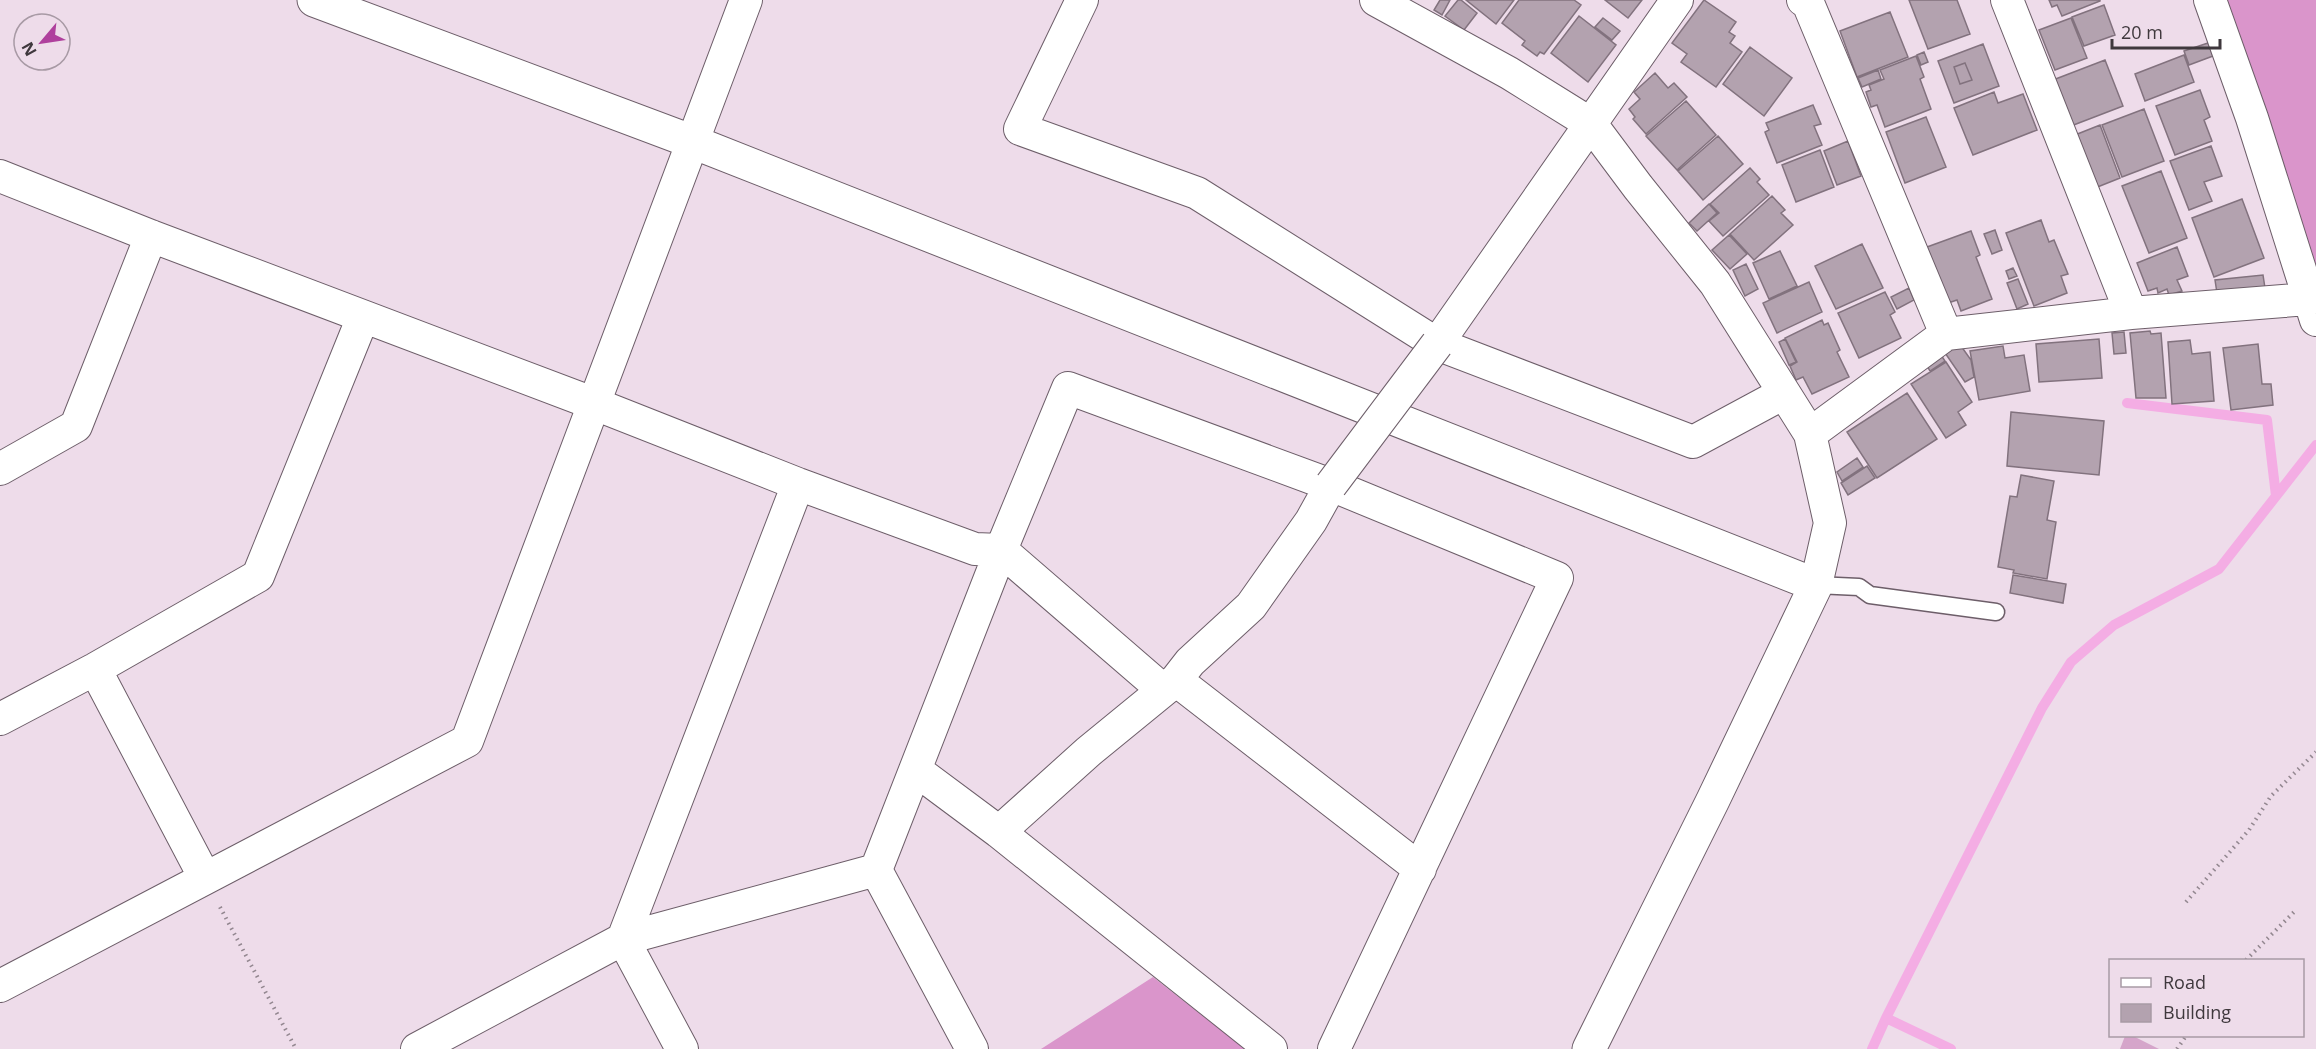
<svg xmlns="http://www.w3.org/2000/svg" width="2316" height="1049" font-family="'Open Sans',sans-serif">
	<style>
		.green { fill: #d5a5ca }
		.forest { fill: #da95cb }
		.lines { fill: none; stroke-linecap: round; stroke-linejoin: round }
		.stream { stroke: #f4ade4; stroke-width: 10 }
		.building { fill: #b3a2af; stroke: #82727e; stroke-width: 1.5; fill-rule: evenodd }
		.lane-casing { stroke: #6d5e69; stroke-width: 19 }
		.street-casing { stroke: #6d5e69; stroke-width: 34 }
		.secondary-casing { stroke: #6d5e69; stroke-width: 35 }
		.path { stroke: #938790; stroke-width: 4; stroke-dasharray: 1.5 4.5; stroke-linecap: butt }
		.lane { stroke: #fff; stroke-width: 16 }
		.street { stroke: #fff; stroke-width: 32 }
		.secondary { stroke: #fff; stroke-width: 33 }
		.street-bridge-casing { stroke: #6d5e69; stroke-width: 34; stroke-linecap: butt }
		.street-bridge { stroke: #fff; stroke-width: 32 }
	</style>
	<rect width="100%" height="100%" fill="#eedcea"/>
	<path class="green" d="M 2125,1036 L 2133,1036 L 2159,1049 L 2120,1049 Z"/>
	<path class="forest" d="M 2225,0 L 2316,0 L 2316,268 Z
		M 1153,977 L 1245,1049 L 1041,1049 Z"/>
	<g class="lines">
		<path class="stream" d="M 2127,403 L 2267,420 L 2276,496
			M 1886,1018 L 1951,1049
			M 1872,1049 L 1886,1018 L 2042,708 L 2071,662 L 2114,625 L 2219,569 L 2316,445"/>
	</g>
	<path class="building" d="M 1440,0 L 1450,0 L 1442,15 L 1434,10 Z
		M 1458,0 L 1461,0 L 1477,13 L 1464,30 L 1445,16 Z
		M 1466,0 L 1514,0 L 1496,24 Z
		M 1519,0 L 1574,0 L 1581,5 L 1544,54 L 1540,52 L 1537,56 L 1522,45 L 1525,41 L 1502,23 Z
		M 1605,0 L 1642,0 L 1628,18 Z
		M 1704,0 L 1736,22 L 1729,32 L 1735,36 L 1730,43 L 1742,52 L 1716,87 L 1681,62 L 1687,54 L 1672,43 Z
		M 1909,0 L 1957,0 L 1970,34 L 1928,49 Z
		M 2049,0 L 2100,0 L 2100,1 L 2062,16 L 2057,5 L 2052,7 Z
		M 2104,5 L 2115,35 L 2084,46 L 2072,17 Z
		M 1890,12 L 1908,57 L 1857,77 L 1840,31 Z
		M 1579,16 L 1616,45 L 1588,82 L 1551,53 Z
		M 1603,18 L 1620,31 L 1612,40 L 1595,27 Z
		M 2071,18 L 2087,58 L 2055,70 L 2039,30 Z
		M 2208,43 L 2213,56 L 2189,65 L 2184,51 Z
		M 1983,44 L 1999,86 L 1954,103 L 1938,61 ZM 1965,63 L 1972,80 L 1960,84 L 1954,67 Z
		M 1750,47 L 1792,78 L 1764,116 L 1723,84 Z
		M 1924,52 L 1928,62 L 1921,65 L 1917,55 Z
		M 2184,55 L 2194,82 L 2145,101 L 2135,74 Z
		M 1916,56 L 1924,77 L 1920,79 L 1931,109 L 1885,127 L 1877,105 L 1871,107 L 1866,92 L 1871,90 L 1869,85 L 1884,79 L 1880,70 Z
		M 2105,60 L 2123,106 L 2071,126 L 2053,80 Z
		M 1965,63 L 1972,80 L 1960,84 L 1954,67 Z
		M 1878,70 L 1881,79 L 1862,87 L 1858,78 Z
		M 1655,73 L 1668,88 L 1674,83 L 1687,97 L 1646,134 L 1633,119 L 1635,117 L 1629,109 L 1640,99 L 1634,92 Z
		M 2200,90 L 2210,117 L 2204,120 L 2212,141 L 2175,155 L 2156,106 Z
		M 1994,92 L 1998,103 L 2023,94 L 2037,130 L 1973,155 L 1954,108 Z
		M 1686,101 L 1716,135 L 1677,170 L 1646,136 Z
		M 1813,105 L 1821,124 L 1814,126 L 1822,145 L 1777,163 L 1765,132 L 1769,130 L 1766,123 Z
		M 2144,109 L 2164,161 L 2122,177 L 2102,125 Z
		M 1926,117 L 1946,167 L 1905,183 L 1886,132 Z
		M 2100,125 L 2120,178 L 2095,188 L 2075,135 Z
		M 1718,136 L 1743,164 L 1703,200 L 1678,171 Z
		M 1848,141 L 1861,176 L 1837,185 L 1824,151 Z
		M 2211,146 L 2222,176 L 2204,182 L 2212,201 L 2189,210 L 2170,161 Z
		M 1820,150 L 1834,187 L 1796,202 L 1782,165 Z
		M 1750,168 L 1760,179 L 1757,182 L 1769,195 L 1723,236 L 1709,221 L 1719,213 L 1710,204 Z
		M 2161,171 L 2187,238 L 2149,253 L 2122,186 Z
		M 1772,196 L 1785,210 L 1781,213 L 1793,225 L 1754,260 L 1730,234 Z
		M 2242,199 L 2264,258 L 2214,277 L 2192,218 Z
		M 1709,204 L 1717,213 L 1697,231 L 1689,223 Z
		M 2041,220 L 2049,242 L 2054,240 L 2068,274 L 2061,276 L 2067,293 L 2034,306 L 2006,233 Z
		M 1995,230 L 2002,250 L 1992,254 L 1984,234 Z
		M 1971,231 L 1980,255 L 1976,257 L 1992,299 L 1961,311 L 1957,300 L 1948,303 L 1927,247 Z
		M 1729,235 L 1747,254 L 1730,269 L 1712,250 Z
		M 1862,244 L 1883,288 L 1836,309 L 1815,266 Z
		M 2177,247 L 2188,276 L 2177,280 L 2182,291 L 2169,295 L 2167,289 L 2158,293 L 2157,288 L 2148,291 L 2137,263 Z
		M 1780,251 L 1797,286 L 1769,299 L 1753,263 Z
		M 1746,264 L 1758,289 L 1745,296 L 1733,270 Z
		M 2013,268 L 2017,276 L 2009,279 L 2006,271 Z
		M 2263,275 L 2265,288 L 2217,293 L 2215,280 Z
		M 2018,279 L 2028,304 L 2017,309 L 2007,283 Z
		M 1809,282 L 1822,312 L 1777,333 L 1763,303 Z
		M 1909,288 L 1914,300 L 1897,309 L 1891,297 Z
		M 1885,292 L 1895,312 L 1890,315 L 1901,338 L 1859,358 L 1838,313 Z
		M 1822,320 L 1824,325 L 1828,323 L 1840,350 L 1837,352 L 1849,377 L 1812,394 L 1803,377 L 1796,380 L 1790,366 L 1797,362 L 1785,338 Z
		M 2150,331 L 2151,334 L 2161,333 L 2166,398 L 2136,398 L 2130,333 Z
		M 2124,332 L 2126,353 L 2114,354 L 2112,333 Z
		M 1785,339 L 1796,362 L 1789,365 L 1779,342 Z
		M 2099,339 L 2102,378 L 2039,382 L 2036,344 Z
		M 2190,340 L 2192,354 L 2210,352 L 2214,401 L 2172,404 L 2168,342 Z
		M 2258,344 L 2262,384 L 2271,384 L 2273,405 L 2231,410 L 2223,348 Z
		M 1961,346 L 1971,360 L 1974,377 L 1965,382 L 1943,350 Z
		M 2003,346 L 2005,358 L 2024,355 L 2030,391 L 1979,400 L 1970,351 Z
		M 1941,355 L 1945,361 L 1930,371 L 1926,364 Z
		M 1946,362 L 1972,402 L 1958,412 L 1966,425 L 1946,438 L 1911,384 Z
		M 1907,393 L 1937,439 L 1877,478 L 1847,432 Z
		M 2011,412 L 2104,421 L 2099,475 L 2007,466 Z
		M 1857,458 L 1863,467 L 1842,481 L 1837,472 Z
		M 1867,466 L 1875,478 L 1848,495 L 1841,483 Z
		M 2021,475 L 2054,481 L 2047,520 L 2056,522 L 2047,579 L 2013,573 L 2014,570 L 1998,567 L 2010,496 L 2017,497 Z
		M 2013,575 L 2066,584 L 2063,603 L 2010,593 Z"/>
	<g class="lines">
		<g class="lane-casing">
			<path id="lane" d="M 1816,585 L 1859,587 L 1870,595 L 1996,612"/>
		</g>
		<g class="street-casing">
			<path id="street" d="M 1082,0 L 1020,129 L 1197,193 L 1437,344 L 1693,442 L 1784,393
				M 1376,0 L 1509,73 L 1591,124 L 1638,187 L 1715,283 L 1810,434 L 1830,523 L 1816,585
				M 1803,0 L 1808,3 L 1946,334
				M 2007,0 L 2131,313
				M 2210,0 L 2252,118 L 2316,320
				M 0,176 L 151,236 L 595,404 L 798,484 L 975,549 L 1001,550 L 1163,690
				M 1437,344 L 1677,0
				M 1810,434 L 1946,334 L 2131,313 L 2308,299
				M 0,469 L 76,426 L 151,236
				M 95,669 L 205,878
				M 1176,680 L 1420,869
				M 0,719 L 95,669 L 258,576 L 363,317
				M 917,771 L 999,832 L 1271,1049
				M 999,832 L 1088,752 L 1176,680 L 1190,662 L 1251,606 L 1311,521 L 1331,485
				M 876,870 L 1001,550 L 1068,388 L 1331,485 L 1557,578 L 1334,1049
				M 876,870 L 972,1049
				M 0,986 L 467,741 L 746,0
				M 417,1049 L 623,939 L 876,870
				M 682,1049 L 623,939 L 798,484"/>
		</g>
		<g class="secondary-casing">
			<path id="secondary" d="M 314,0 L 693,142 L 1816,585 L 1713,800 L 1589,1049"/>
		</g>
		<path class="path" d="M 2186,902 L 2249,830 L 2271,796 L 2316,752
			M 220,907 L 296,1049
			M 2246,960 L 2294,912
			M 2177,1049 L 2186,1036"/>
		<use href="#lane" class="lane"/>
		<use href="#street" class="street"/>
		<use href="#secondary" class="secondary"/>
		<g class="street-bridge-casing">
			<path id="street-bridge" d="M 1331,485 L 1437,344"/>
		</g>
		<use href="#street-bridge" class="street-bridge"/>
	</g>
	<rect x="2109" y="959" width="195" height="78" fill="#eedcea" stroke="#a89aa5" stroke-width="1.5"/>
	<rect x="2121" y="978" width="30" height="9" fill="#ffffff" stroke="#a89aa5" stroke-width="1.5"/>
	<text x="2163" y="989" font-size="18" fill="#3f383d">Road</text>
	<rect x="2121" y="1004" width="30" height="18" fill="#b3a2af" stroke="#a89aa5" stroke-width="1.5"/>
	<text x="2163" y="1019" font-size="18" fill="#3f383d">Building</text>
	<g transform="translate(42 42) rotate(241)"><circle r="28" fill="#eedcea" stroke="#a89aa5" stroke-width="1.5"/>
	<path d="M0-4.5L10 22L0 15L-10 22Z" fill="#af409d"/>
	<text y="-9" font-size="16" font-weight="bold" text-anchor="middle" fill="#3f383d">N</text>
	</g>
	<path d="M2112 39v9h108v-9" fill="none" stroke="#3f383d" stroke-width="3"/>
	<text x="2121" y="39" font-size="18" fill="#3f383d" stroke="#eedcea" stroke-width="4.5" paint-order="stroke">20 m</text>
</svg>
